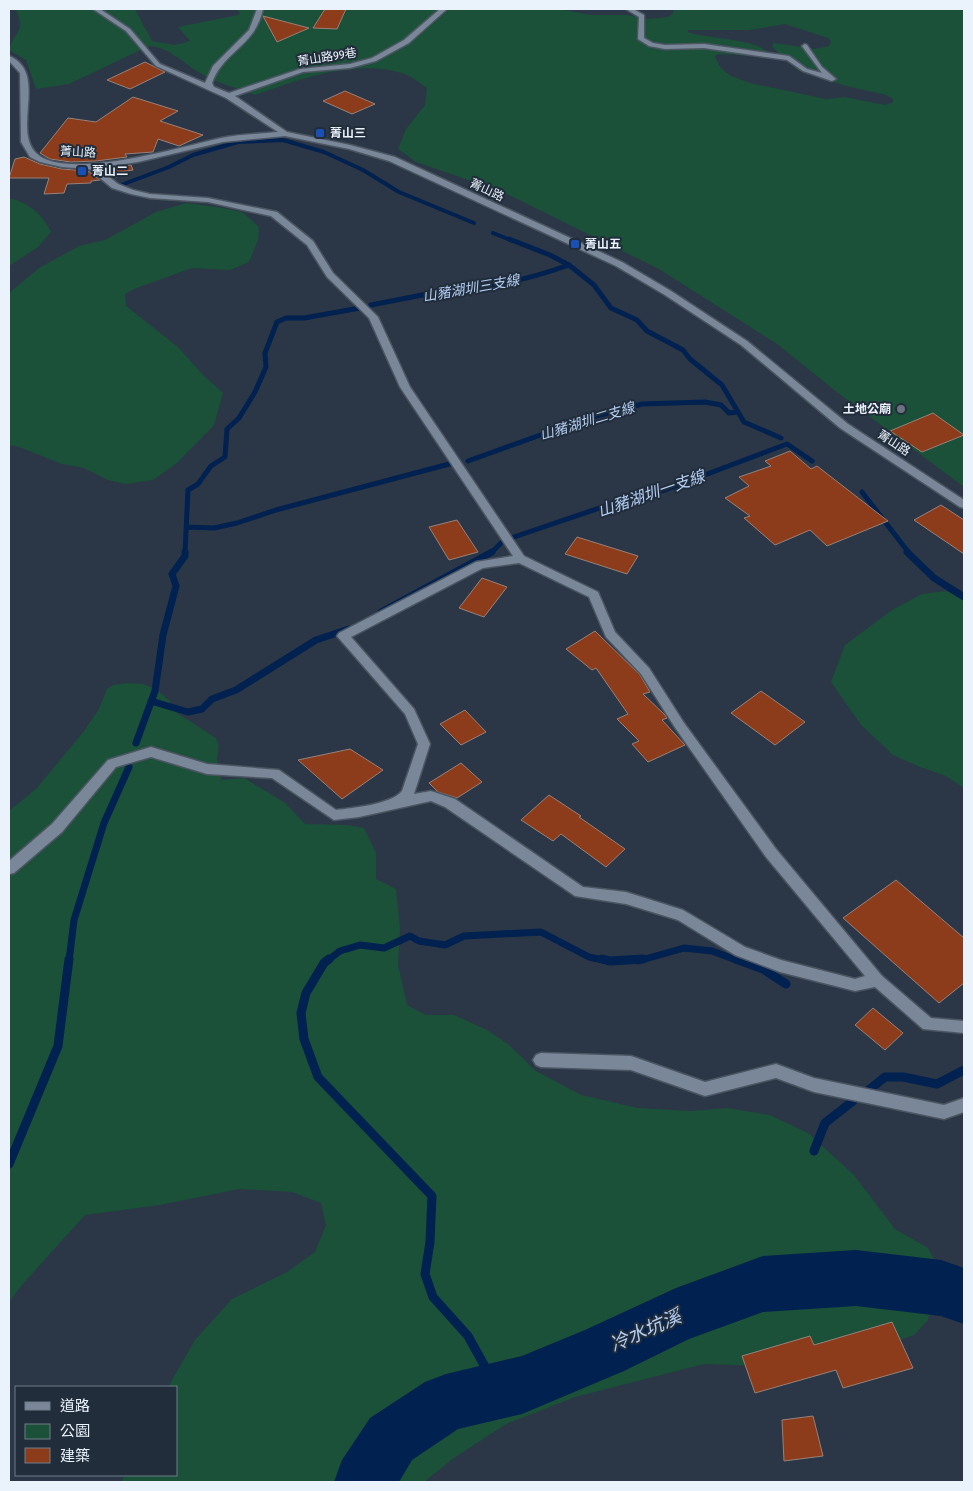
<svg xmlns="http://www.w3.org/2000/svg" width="973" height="1491" font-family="'Fira Sans Condensed','Noto Sans TC',sans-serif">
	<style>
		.green { fill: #1b5039; fill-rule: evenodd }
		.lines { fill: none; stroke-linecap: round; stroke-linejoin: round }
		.stream-far3 { stroke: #012150; stroke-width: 4 }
		.stream-far2 { stroke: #012150; stroke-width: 5 }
		.stream-far1 { stroke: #012150; stroke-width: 7 }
		.stream { stroke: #012150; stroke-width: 9 }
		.river { fill: #012150; fill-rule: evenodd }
		.building { fill: #8c3c1b; stroke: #978179 }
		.minor-casing { stroke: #4b5562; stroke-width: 3 }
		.minor { fill: #798798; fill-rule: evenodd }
		.transit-dot { fill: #1a4fb4; stroke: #212d3b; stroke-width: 2 }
		.worship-dot { fill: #6b7280; stroke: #212d3b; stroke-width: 2 }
		.labels { text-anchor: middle; stroke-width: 4; stroke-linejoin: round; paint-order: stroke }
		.far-street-label { font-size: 12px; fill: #eaf2fb; stroke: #212d3b }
		.far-poi-label { font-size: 12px; font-weight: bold; fill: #eaf2fb; stroke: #212d3b; text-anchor: start }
		.far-water-label { font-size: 14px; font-style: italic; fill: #b3ccf1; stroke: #212d3b }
		.water-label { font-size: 16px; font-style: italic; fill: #b3ccf1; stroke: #212d3b }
		.near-water-label { font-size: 19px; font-style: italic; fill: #b3ccf1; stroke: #212d3b }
	</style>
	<rect width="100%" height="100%" fill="#2b3746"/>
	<path class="green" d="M 16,9 L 135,9 L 152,41 L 175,45 L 190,41 L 178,27 L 238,15 L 240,13 L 235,9 L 559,9 L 591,15 L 627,15 L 649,19 L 668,17 L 673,13 L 674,9 L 964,9 L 964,487 L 838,393 L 777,344 L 659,269 L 503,192 L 416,162 L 398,149 L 406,129 L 425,105 L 427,88 C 421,84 414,78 407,75 C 360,57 300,79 255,95 C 237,88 216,83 200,73 C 183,63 169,47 149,46 L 69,84 L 36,89 L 26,60 L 9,50 C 15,29 26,34 16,9 ZM 785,24 L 828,38 L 831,42 L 829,46 L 815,49 L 774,43 L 772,47 L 799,71 L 846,86 L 886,95 L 893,99 L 893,102 L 885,105 L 844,97 L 826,99 L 750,83 L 731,76 L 721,68 L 715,57 L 717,54 L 760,56 L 766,51 C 752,38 707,39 688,32 L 688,30 L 750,30 Z
		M 9,198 C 28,202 43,215 51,232 L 38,247 L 9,266 Z
		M 186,203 L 217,207 L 242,212 L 259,227 L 258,240 L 249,262 L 230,270 L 192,268 L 134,289 L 125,294 L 126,306 L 178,347 L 204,376 L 223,393 L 214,425 L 177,463 L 153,480 L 126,484 L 108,480 L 84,468 L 62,464 L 19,447 L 9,445 L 9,293 L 39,268 L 79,246 L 105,240 L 156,212 Z
		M 945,591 L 964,598 L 964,788 L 946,776 L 920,767 L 893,755 L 861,725 L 831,682 L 845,645 L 892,610 L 922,594 Z
		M 128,683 L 143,684 L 157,690 L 169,700 L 177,713 L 216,738 L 219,746 L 217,759 L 221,780 L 244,778 L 285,803 L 305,824 L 347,825 L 364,828 L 376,853 L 376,879 L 396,889 L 400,929 L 398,965 L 407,1005 L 426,1015 L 454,1015 L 487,1030 L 508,1044 L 536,1071 L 581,1095 L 638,1108 L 691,1111 L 727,1108 L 770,1115 L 808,1133 L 854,1175 L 895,1229 L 928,1248 L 937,1265 L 928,1320 L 914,1335 L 844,1360 L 767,1366 L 704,1364 L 575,1397 L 506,1424 L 454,1458 L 424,1482 L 122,1482 L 124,1475 L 176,1475 L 176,1387 L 168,1387 L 195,1340 L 232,1299 L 287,1272 L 315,1252 L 326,1225 L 321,1203 L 292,1192 L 239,1189 L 160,1205 L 85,1215 L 21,1286 L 9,1302 L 9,811 L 36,789 L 84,731 L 99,709 L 107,689 L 113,685 Z"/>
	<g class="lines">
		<path class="stream-far3" d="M 121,185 L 169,167 L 193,155 L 238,142 L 283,140 L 324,152 L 363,170 L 399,192 L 474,223
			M 493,233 L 513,241"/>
		<path class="stream-far2" d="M 509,239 L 550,255 L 569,265 L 594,285 L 611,308 L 637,320 L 647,331 L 683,350 L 690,359 L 722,385 L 744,422 L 781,438
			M 371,305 L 463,287 C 499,287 535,277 569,265
			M 468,461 L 585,419 L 642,404 L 705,402 L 721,405 L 729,413 L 737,412
			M 862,492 L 909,553
			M 187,527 L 214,528 L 237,523 L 276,510 L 453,463
			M 514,537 L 629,498 L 665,490 L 787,444 L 812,461
			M 185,553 L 188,490 L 198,484 L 211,466 L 225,457 L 227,429 L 239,418 L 255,392 L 266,367 L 265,353 L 277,322 L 286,318 L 304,318 L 360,308
			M 491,553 L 503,541"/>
		<path class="stream-far1" d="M 907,552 L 934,578 L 964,597
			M 381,612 L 492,552
			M 151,701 L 188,712 L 202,709 L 212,699 L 236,690 L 316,640 L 349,629
			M 136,743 L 155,691 L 163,635 L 176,586 L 172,574 L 185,556 L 185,552
			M 69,961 L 74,920 L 104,823 L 129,767
			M 327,961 L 340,951 L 360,945 L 384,948 L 410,936 L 419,941 L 445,945 L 464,936 L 541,932 L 589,957 L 608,961
			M 638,961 L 684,948 L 712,951 L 739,961"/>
		<path class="stream" d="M 329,959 L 324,963 L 306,993 L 301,1013 L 304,1039 L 318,1077 L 432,1196 L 430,1242 L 425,1274 L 433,1297 L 468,1336 L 498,1390
			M 602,959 L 610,961 L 643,959
			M 736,959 L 763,969 L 786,984
			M 865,1093 L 885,1077 L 903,1077 L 937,1084 L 964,1070
			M 814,1151 L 825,1123 L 853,1101
			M 9,1164 L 58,1046 L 69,959"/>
		<path class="river" d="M 856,1250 L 941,1260 L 964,1268 L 964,1324 L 941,1316 L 856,1306 L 763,1312 L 689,1339 L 624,1371 L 522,1414 L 458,1429 L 412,1460 L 399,1482 L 334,1482 L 342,1460 L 370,1418 L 425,1382 L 446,1374 L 522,1356 L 585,1330 L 676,1288 L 763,1256 Z"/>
	</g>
	<path class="building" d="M 325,9 L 346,9 L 337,29 L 313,28 Z
		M 263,16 L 309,28 L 277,42 Z
		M 145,62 L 165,72 L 130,89 L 107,80 Z
		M 345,91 L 375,104 L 352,114 L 323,101 Z
		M 133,97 L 178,111 L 160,121 L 203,135 L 179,146 L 158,139 L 153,152 L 125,154 L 127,157 L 96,161 L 71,162 L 50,159 L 40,153 L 68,118 L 96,122 Z
		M 24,157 L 40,164 L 62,169 L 88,171 L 100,180 L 91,181 L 91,183 L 67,184 L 64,193 L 44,194 L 49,178 L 9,178 L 15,159 Z
		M 131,165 L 133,170 L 114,173 L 116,178 L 103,169 Z
		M 933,413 L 964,435 L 922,452 L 890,431 Z
		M 790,451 L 811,469 L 817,466 L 888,521 L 827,546 L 810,530 L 775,545 L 744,518 L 750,516 L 725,498 L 749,486 L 739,477 L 771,466 L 765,461 Z
		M 941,505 L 964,520 L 964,554 L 914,520 Z
		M 457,520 L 478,552 L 449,560 L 429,527 Z
		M 577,537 L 638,556 L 627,574 L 565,554 Z
		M 482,578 L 507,587 L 484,617 L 459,608 Z
		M 595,631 L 640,675 L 650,692 L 643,694 L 665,715 L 667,718 L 662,720 L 685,745 L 648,762 L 632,744 L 639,741 L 617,719 L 628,714 L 596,668 L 592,670 L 566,649 Z
		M 761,691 L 805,722 L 775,745 L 731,713 Z
		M 465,710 L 486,732 L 461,745 L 440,724 Z
		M 350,749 L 383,770 L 342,799 L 298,760 Z
		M 461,763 L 482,782 L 457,798 L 438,792 L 429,783 Z
		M 549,795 L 581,816 L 579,817 L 625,849 L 606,867 L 561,834 L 553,841 L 521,820 Z
		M 896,880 L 964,938 L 964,983 L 939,1003 L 843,918 Z
		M 873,1008 L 903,1033 L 885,1050 L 855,1025 Z
		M 892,1322 L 913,1368 L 843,1388 L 836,1370 L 755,1393 L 742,1356 L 810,1336 L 814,1345 Z
		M 813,1416 L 823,1456 L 784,1461 L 782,1420 Z"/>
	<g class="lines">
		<g class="minor-casing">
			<path id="minor" d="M 93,9 L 100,9 L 130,29 L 160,64 L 205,83 L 213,66 L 249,30 L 257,9 L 263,9 C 255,47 223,51 212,83 L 214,87 L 229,93 L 300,69 L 350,64 L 372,58 L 404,40 L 440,9 L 447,9 L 409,43 L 376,61 L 350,68 L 303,72 L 235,96 L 287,132 L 350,145 L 395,157 L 622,262 L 671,291 L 747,341 L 848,424 L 964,500 L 964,508 L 960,507 L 840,428 L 741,345 L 665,295 L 616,266 L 389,161 L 349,149 L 285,136 L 223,142 L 138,162 L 98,168 L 118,184 L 133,190 L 150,194 L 208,198 L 277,212 L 313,241 L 333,273 L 378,317 L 410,387 L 524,556 L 598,592 L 615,632 L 649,668 L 684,723 L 776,849 L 882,976 L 931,1018 L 964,1021 L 964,1033 L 923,1029 L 875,987 L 855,991 L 780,972 L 735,955 L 678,920 L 626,904 L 575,896 L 445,807 L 431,801 L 359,817 L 334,820 L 272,778 L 207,774 L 151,757 L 116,767 L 62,832 L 14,873 L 9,874 L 9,861 L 52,824 L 108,760 L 151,747 L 207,764 L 279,770 L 336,810 C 353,808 392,804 402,791 L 418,744 L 405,714 L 337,636 L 339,633 L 476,562 L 513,556 L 400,387 L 369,318 L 327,277 L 307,245 L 271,216 L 208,202 L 150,198 L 131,194 L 112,188 L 89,169 L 62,167 L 40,162 L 30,157 L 21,142 L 20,73 L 9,61 L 9,56 C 48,72 13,127 35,152 C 63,183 184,146 221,138 C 239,134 259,134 278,132 L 226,98 L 156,66 L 126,31 ZM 519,563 L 589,597 L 606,637 L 641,674 L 676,729 L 766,857 L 865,976 L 855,979 L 781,960 L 745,947 L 683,910 L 626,892 L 583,887 L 455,799 L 431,791 L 414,794 L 430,744 L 414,709 L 351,637 L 483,568 Z
				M 626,9 L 633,9 L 644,15 L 644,38 L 653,43 L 665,45 L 704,44 L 789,56 L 807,69 L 822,73 L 802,46 L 805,44 L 807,45 L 822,67 L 836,79 L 832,81 L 803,71 L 787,60 L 704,48 L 665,49 L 649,46 L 638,39 L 639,17 Z
				M 541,1053 L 631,1056 L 705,1082 L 776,1064 L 814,1078 L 944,1105 L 964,1098 L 964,1112 L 944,1119 L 814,1092 L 776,1078 L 705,1096 L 631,1070 L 541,1067 L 536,1065 L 533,1060 L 536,1055 Z"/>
		</g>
		<use href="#minor" class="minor"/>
	</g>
	<g class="transit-dot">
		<rect x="315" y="128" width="10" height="10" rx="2.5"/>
		<rect x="77" y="166" width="10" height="10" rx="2.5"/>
		<rect x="570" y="239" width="10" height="10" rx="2.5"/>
	</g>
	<circle class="worship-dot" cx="901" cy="409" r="5"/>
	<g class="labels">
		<g class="far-street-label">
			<text transform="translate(327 57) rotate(-9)" y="4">菁山路99巷</text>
			<text transform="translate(78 152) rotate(3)" y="4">菁山路</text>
			<text transform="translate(487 190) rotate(25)" y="4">菁山路</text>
			<text transform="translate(894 443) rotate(33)" y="4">菁山路</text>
		</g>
		<g class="far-poi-label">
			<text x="330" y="137">菁山三</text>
			<text x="92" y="175">菁山二</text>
			<text x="585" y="248">菁山五</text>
			<text x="891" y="413" text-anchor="end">土地公廟</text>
		</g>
		<g class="far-water-label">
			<text transform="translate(471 288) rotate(-10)" y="5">山豬湖圳三支線</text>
			<text transform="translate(587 421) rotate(-17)" y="5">山豬湖圳二支線</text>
		</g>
		<g class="water-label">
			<text transform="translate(651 493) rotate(-19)" y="6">山豬湖圳一支線</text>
		</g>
		<g class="near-water-label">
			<text transform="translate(645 1330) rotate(-24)" y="7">冷水坑溪</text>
		</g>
	</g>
	<rect width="973" height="1491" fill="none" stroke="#eaf2fb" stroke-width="20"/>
	<rect x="15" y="1386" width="162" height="90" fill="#212d3b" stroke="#717c88"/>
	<rect x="25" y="1402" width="25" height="8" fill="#798798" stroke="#717c88"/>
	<text x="60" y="1411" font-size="15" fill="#eaf2fb">道路</text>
	<rect x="25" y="1424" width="25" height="15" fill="#1b5039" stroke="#717c88"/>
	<text x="60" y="1436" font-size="15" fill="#eaf2fb">公園</text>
	<rect x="25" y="1448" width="25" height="15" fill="#8c3c1b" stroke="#717c88"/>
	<text x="60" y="1461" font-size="15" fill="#eaf2fb">建築</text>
</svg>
